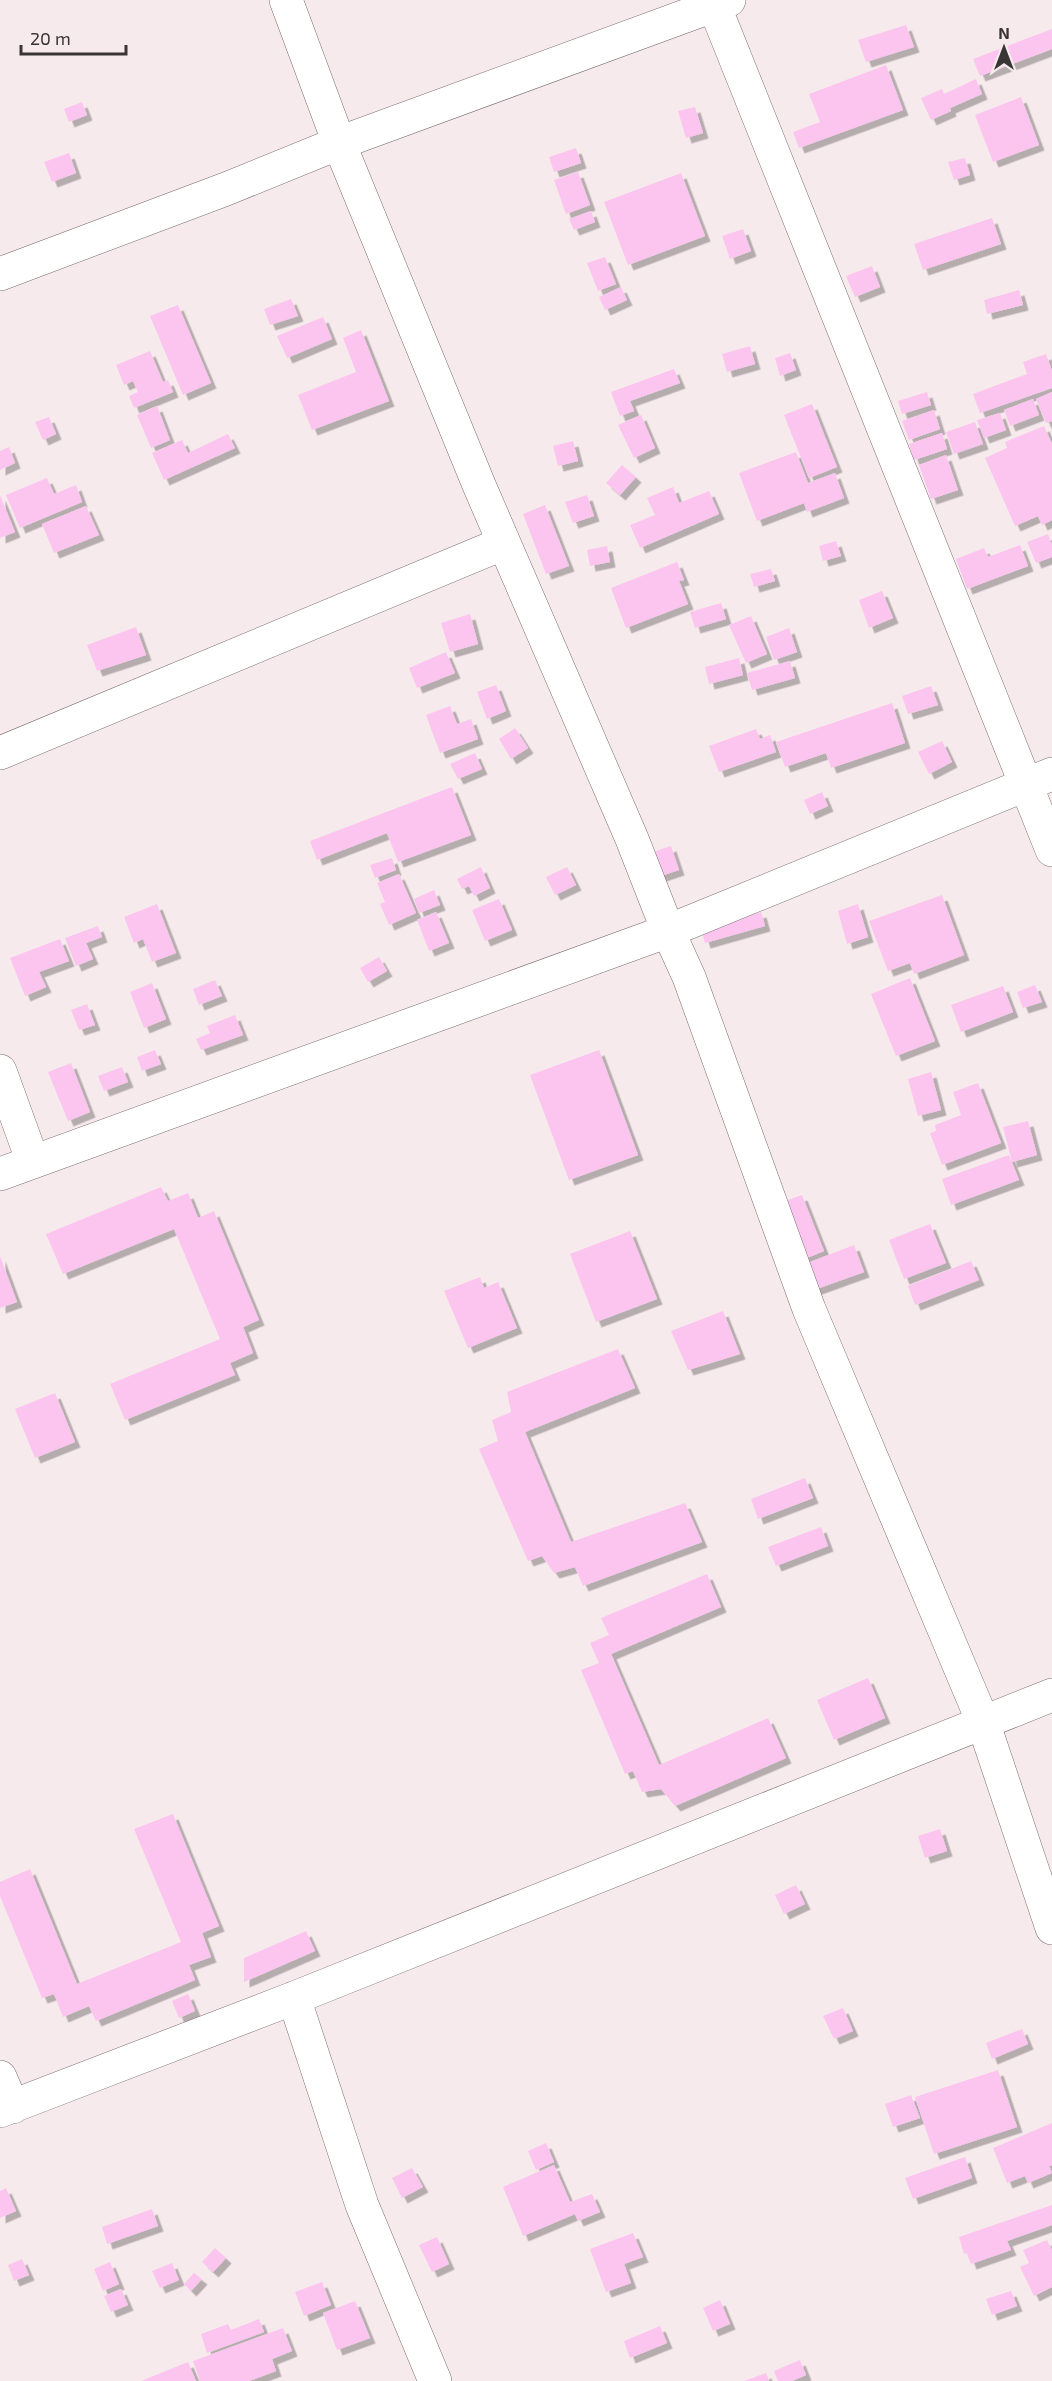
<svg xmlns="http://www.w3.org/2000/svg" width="1052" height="2381" font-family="'Exo 2',sans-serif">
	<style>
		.building { fill: #fcc5ef; filter: url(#shadow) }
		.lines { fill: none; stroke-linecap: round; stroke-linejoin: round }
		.minor-casing { stroke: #7a6f71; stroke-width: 34 }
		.minor { stroke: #fff; stroke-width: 33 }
	</style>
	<defs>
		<filter id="shadow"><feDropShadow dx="5.5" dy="5.5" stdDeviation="0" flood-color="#0004"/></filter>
	</defs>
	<rect width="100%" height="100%" fill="#f7eaec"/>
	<path class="building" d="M 906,25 L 914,47 L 866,62 L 858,40 Z
		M 1052,29 L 1052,49 L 980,76 L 973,59 Z
		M 886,65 L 903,110 L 799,148 L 793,132 L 820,122 L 809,94 Z
		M 976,79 L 982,94 L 950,108 L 951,111 L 931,120 L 921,98 L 942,89 L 944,94 Z
		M 1021,97 L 1039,145 L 993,162 L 975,115 Z
		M 82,102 L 87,115 L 69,122 L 64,109 Z
		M 695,107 L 703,133 L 686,138 L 678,111 Z
		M 576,148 L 581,163 L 554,172 L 549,157 Z
		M 69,153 L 76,173 L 52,182 L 44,162 Z
		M 965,158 L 970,175 L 954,180 L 948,162 Z
		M 578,172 L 590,205 L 566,214 L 554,180 Z
		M 681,173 L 705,236 L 628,265 L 604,202 Z
		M 591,211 L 595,222 L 574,230 L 569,219 Z
		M 992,218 L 1001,244 L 923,270 L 914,244 Z
		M 743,229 L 751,251 L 730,259 L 722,236 Z
		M 605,257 L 616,284 L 598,291 L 587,263 Z
		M 872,266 L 880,287 L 855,297 L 846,276 Z
		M 621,287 L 627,300 L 605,310 L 599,297 Z
		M 1019,290 L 1023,305 L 987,314 L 984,300 Z
		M 291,299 L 298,316 L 270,325 L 264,309 Z
		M 178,305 L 211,383 L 183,395 L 150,316 Z
		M 323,317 L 332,339 L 287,358 L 277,336 Z
		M 361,330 L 389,401 L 312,430 L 298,395 L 356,372 L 343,338 Z
		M 750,346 L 755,364 L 727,372 L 722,354 Z
		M 150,351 L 163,382 L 168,380 L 173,392 L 134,408 L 129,396 L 138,392 L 133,381 L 124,385 L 116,365 Z
		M 790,353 L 796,370 L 780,376 L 775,358 Z
		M 1046,354 L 1052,371 L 1052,388 L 980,413 L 973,394 L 1027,374 L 1023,362 Z
		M 674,369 L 680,383 L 630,401 L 634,411 L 620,416 L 611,392 Z
		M 927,392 L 931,405 L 902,414 L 898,401 Z
		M 1052,392 L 1052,421 L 1046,423 L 1036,399 Z
		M 1033,399 L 1039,415 L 1010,426 L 1004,410 Z
		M 812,404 L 837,467 L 809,478 L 784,415 Z
		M 157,406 L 170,440 L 151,448 L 137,415 Z
		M 934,410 L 940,429 L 909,440 L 902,421 Z
		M 1000,413 L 1006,430 L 984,438 L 977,420 Z
		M 641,415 L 655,448 L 634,458 L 618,425 Z
		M 49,417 L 56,434 L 43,440 L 35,422 Z
		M 975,422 L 983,444 L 954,454 L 946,432 Z
		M 1044,426 L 1052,444 L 1052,520 L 1042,525 L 1038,516 L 1015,526 L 985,458 L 1007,448 L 1005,442 Z
		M 942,433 L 947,449 L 914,460 L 909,444 Z
		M 228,434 L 235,448 L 164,480 L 152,453 L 182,440 L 188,453 Z
		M 573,441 L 578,461 L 558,466 L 553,446 Z
		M 9,447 L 15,463 L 0,470 L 0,451 Z
		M 796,452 L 808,483 L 835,473 L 844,498 L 807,512 L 804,503 L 757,521 L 739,473 Z
		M 946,455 L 958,490 L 931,499 L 919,465 Z
		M 622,465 L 636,477 L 620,495 L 606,483 Z
		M 47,478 L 54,494 L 76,485 L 82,502 L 20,528 L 6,495 Z
		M 673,487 L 679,503 L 709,491 L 719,514 L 640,548 L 630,525 L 655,515 L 647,498 Z
		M 0,495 L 15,532 L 0,538 Z
		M 587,495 L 594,516 L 573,523 L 565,502 Z
		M 545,505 L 569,566 L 546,574 L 523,514 Z
		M 86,506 L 99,535 L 54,553 L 42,524 Z
		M 1048,534 L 1052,545 L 1052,557 L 1036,563 L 1027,542 Z
		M 836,541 L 841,556 L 823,561 L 819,546 Z
		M 1020,545 L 1028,566 L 967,589 L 956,559 L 984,548 L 988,557 Z
		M 607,546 L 610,562 L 590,566 L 587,550 Z
		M 677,562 L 684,580 L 679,581 L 688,604 L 626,628 L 611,588 Z
		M 771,569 L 775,581 L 754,587 L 750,574 Z
		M 882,591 L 893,618 L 869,628 L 859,600 Z
		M 721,603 L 726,619 L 695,628 L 690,612 Z
		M 470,614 L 478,644 L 450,652 L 441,623 Z
		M 751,616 L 767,654 L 746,663 L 729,625 Z
		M 136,627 L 146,655 L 97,671 L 87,645 Z
		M 789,628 L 797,652 L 774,660 L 766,637 Z
		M 446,652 L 455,673 L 417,688 L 409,668 Z
		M 739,658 L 743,675 L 709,684 L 705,667 Z
		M 790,661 L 795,678 L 752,690 L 747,673 Z
		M 496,685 L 506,711 L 487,719 L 477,692 Z
		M 931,686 L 938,705 L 908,714 L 902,696 Z
		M 892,703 L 905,743 L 831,768 L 826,753 L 785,767 L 776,742 Z
		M 450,706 L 457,724 L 471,719 L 478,739 L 440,753 L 426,715 Z
		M 515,728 L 528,748 L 511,759 L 499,739 Z
		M 756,729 L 760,739 L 770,735 L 776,752 L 719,772 L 709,746 Z
		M 942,741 L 952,762 L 929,774 L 918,752 Z
		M 475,753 L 482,769 L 458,779 L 450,764 Z
		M 452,787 L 471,835 L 398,862 L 387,833 L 317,860 L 310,841 Z
		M 822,792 L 828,806 L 810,814 L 804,800 Z
		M 671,846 L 679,870 L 655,878 L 647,854 Z
		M 392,858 L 396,870 L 375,878 L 370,865 Z
		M 481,867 L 490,888 L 474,896 L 469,886 L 462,889 L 457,879 Z
		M 567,867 L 576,885 L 555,895 L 546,877 Z
		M 399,874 L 416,913 L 389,925 L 380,904 L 385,902 L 377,883 Z
		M 434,890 L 440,905 L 419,913 L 414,899 Z
		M 942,895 L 964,955 L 914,974 L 910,963 L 888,971 L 869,921 Z
		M 499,899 L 512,930 L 485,941 L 472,910 Z
		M 157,904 L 176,953 L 152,962 L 143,939 L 134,943 L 124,917 Z
		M 858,904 L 868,937 L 847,944 L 838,911 Z
		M 436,912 L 449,943 L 429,951 L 417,920 Z
		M 761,912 L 765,926 L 705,943 L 701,929 Z
		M 98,926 L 102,937 L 86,943 L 93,959 L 76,966 L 65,938 Z
		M 60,939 L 69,961 L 39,972 L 46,987 L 25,996 L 10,958 Z
		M 379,957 L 387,971 L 368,982 L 360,968 Z
		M 910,978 L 935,1041 L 896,1056 L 871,994 Z
		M 215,980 L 222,996 L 199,1005 L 193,989 Z
		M 152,983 L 166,1019 L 144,1028 L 130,992 Z
		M 1035,985 L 1042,1002 L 1023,1008 L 1017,992 Z
		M 1003,986 L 1013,1012 L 961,1032 L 951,1005 Z
		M 87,1004 L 95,1025 L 79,1030 L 71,1010 Z
		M 235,1015 L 243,1035 L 201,1050 L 196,1039 L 210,1033 L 207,1026 Z
		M 155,1050 L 161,1064 L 142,1071 L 137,1057 Z
		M 599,1050 L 638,1155 L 569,1180 L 530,1075 Z
		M 71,1063 L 90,1112 L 68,1121 L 48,1072 Z
		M 122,1067 L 128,1082 L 104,1091 L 98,1076 Z
		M 931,1072 L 941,1110 L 918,1116 L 908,1079 Z
		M 978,1083 L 1001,1143 L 942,1165 L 930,1133 L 936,1131 L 935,1125 L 961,1115 L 953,1092 Z
		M 1028,1121 L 1037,1155 L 1012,1162 L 1003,1127 Z
		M 1009,1155 L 1019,1180 L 951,1205 L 942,1179 Z
		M 161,1187 L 168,1201 L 188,1193 L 198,1218 L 214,1211 L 259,1320 L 243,1327 L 253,1353 L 230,1363 L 235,1375 L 125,1420 L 110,1384 L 220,1339 L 174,1229 L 63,1274 L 46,1234 Z
		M 802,1195 L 824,1251 L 802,1260 L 780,1203 Z
		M 930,1224 L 946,1263 L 904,1279 L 889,1240 Z
		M 630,1231 L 657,1299 L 596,1322 L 570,1254 Z
		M 854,1245 L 864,1272 L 814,1290 L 805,1264 Z
		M 0,1256 L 17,1302 L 0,1308 Z
		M 971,1261 L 979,1280 L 915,1305 L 908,1286 Z
		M 480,1277 L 484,1288 L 498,1282 L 517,1328 L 468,1348 L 444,1291 Z
		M 723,1311 L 740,1354 L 688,1370 L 671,1331 Z
		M 618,1349 L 635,1388 L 525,1432 L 571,1542 L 685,1503 L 702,1542 L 583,1586 L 575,1567 L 554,1573 L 542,1556 L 528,1561 L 479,1449 L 498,1441 L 492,1420 L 511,1412 L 507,1392 Z
		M 55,1393 L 75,1442 L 35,1458 L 15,1409 Z
		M 805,1478 L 813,1498 L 758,1519 L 751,1499 Z
		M 821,1527 L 828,1546 L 776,1566 L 768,1547 Z
		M 707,1574 L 721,1607 L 611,1654 L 659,1765 L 768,1718 L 786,1758 L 675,1806 L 661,1789 L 642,1792 L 633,1771 L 625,1774 L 581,1670 L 599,1663 L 590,1643 L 609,1635 L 601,1618 Z
		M 868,1678 L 885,1718 L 834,1740 L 817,1700 Z
		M 173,1814 L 219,1926 L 202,1933 L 211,1957 L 189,1965 L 195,1980 L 96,2021 L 89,2006 L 63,2017 L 54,1994 L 42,1998 L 0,1896 L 0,1882 L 30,1869 L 77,1984 L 181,1942 L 134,1829 Z
		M 940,1829 L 947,1851 L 925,1858 L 918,1836 Z
		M 796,1885 L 805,1904 L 784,1914 L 775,1895 Z
		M 306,1931 L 315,1951 L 244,1982 L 244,1958 Z
		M 188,1994 L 195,2011 L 179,2018 L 172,2001 Z
		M 843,2008 L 853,2031 L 834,2039 L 823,2016 Z
		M 1022,2029 L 1028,2044 L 992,2059 L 986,2043 Z
		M 998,2070 L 1017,2127 L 934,2154 L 915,2097 Z
		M 911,2095 L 920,2118 L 893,2127 L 885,2104 Z
		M 1052,2123 L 1052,2165 L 1049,2166 L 1052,2173 L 1028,2183 L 1025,2176 L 1007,2183 L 993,2148 Z
		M 546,2143 L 554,2162 L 536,2170 L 528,2151 Z
		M 965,2157 L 972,2178 L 913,2199 L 905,2178 Z
		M 554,2165 L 570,2202 L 592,2194 L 600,2212 L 578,2221 L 575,2214 L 523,2236 L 503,2187 Z
		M 412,2168 L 423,2187 L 402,2198 L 392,2178 Z
		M 6,2188 L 16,2211 L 0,2218 L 0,2191 Z
		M 1052,2205 L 1052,2225 L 1007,2241 L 1011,2250 L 971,2264 L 967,2253 L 964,2254 L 959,2237 Z
		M 152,2209 L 158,2226 L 107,2244 L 102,2227 Z
		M 633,2233 L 643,2257 L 624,2264 L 631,2283 L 606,2292 L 590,2249 Z
		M 437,2237 L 449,2264 L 432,2272 L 419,2245 Z
		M 1047,2240 L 1052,2250 L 1052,2287 L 1034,2296 L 1020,2267 L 1029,2263 L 1023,2250 Z
		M 215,2248 L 226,2258 L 213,2272 L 202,2262 Z
		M 22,2259 L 29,2275 L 14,2281 L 8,2265 Z
		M 110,2262 L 119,2284 L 103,2291 L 94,2269 Z
		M 172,2263 L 179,2280 L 160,2288 L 152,2271 Z
		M 194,2273 L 202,2279 L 191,2291 L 184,2284 Z
		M 322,2282 L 331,2305 L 304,2316 L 295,2292 Z
		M 121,2289 L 128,2305 L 111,2312 L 104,2296 Z
		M 1011,2291 L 1017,2306 L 992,2315 L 986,2299 Z
		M 720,2300 L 730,2324 L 713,2331 L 703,2308 Z
		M 355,2301 L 370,2338 L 337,2350 L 323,2313 Z
		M 259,2319 L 264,2332 L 207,2353 L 201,2334 L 228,2324 L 231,2330 Z
		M 660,2326 L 667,2343 L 630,2358 L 624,2341 Z
		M 283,2328 L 292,2351 L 272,2359 L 276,2371 L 249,2381 L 200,2381 L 193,2361 Z
		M 800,2360 L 806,2375 L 792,2381 L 778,2381 L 774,2371 Z
		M 188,2362 L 196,2381 L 141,2381 Z
		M 766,2373 L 769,2381 L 744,2381 Z"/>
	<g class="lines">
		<g class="minor-casing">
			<path id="minor" d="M 286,0 L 339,143 L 479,485 L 632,839 L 668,931 L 689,977 L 809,1309 L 983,1722 L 1052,1928
				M 712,0 L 1052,850
				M 0,274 L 226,189 L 339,143 L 729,0
				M 0,753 L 504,543
				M 0,1071 L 33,1162
				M 0,1174 L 668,931 L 1052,774
				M 294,1998 L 362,2205 L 435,2381
				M 0,2077 L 13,2107
				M 0,2111 L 294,1998 L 1052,1695"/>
		</g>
		<use href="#minor" class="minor"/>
	</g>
	<g transform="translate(1004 48)" stroke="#f7eaec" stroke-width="4.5" paint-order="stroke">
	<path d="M0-4.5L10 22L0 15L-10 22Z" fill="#393435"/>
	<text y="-9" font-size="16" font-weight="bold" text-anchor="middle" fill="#393435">N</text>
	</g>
	<path d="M21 45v9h105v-9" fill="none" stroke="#393435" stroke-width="3"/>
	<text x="30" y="45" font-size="18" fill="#393435" stroke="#f7eaec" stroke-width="4.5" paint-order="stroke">20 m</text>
</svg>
